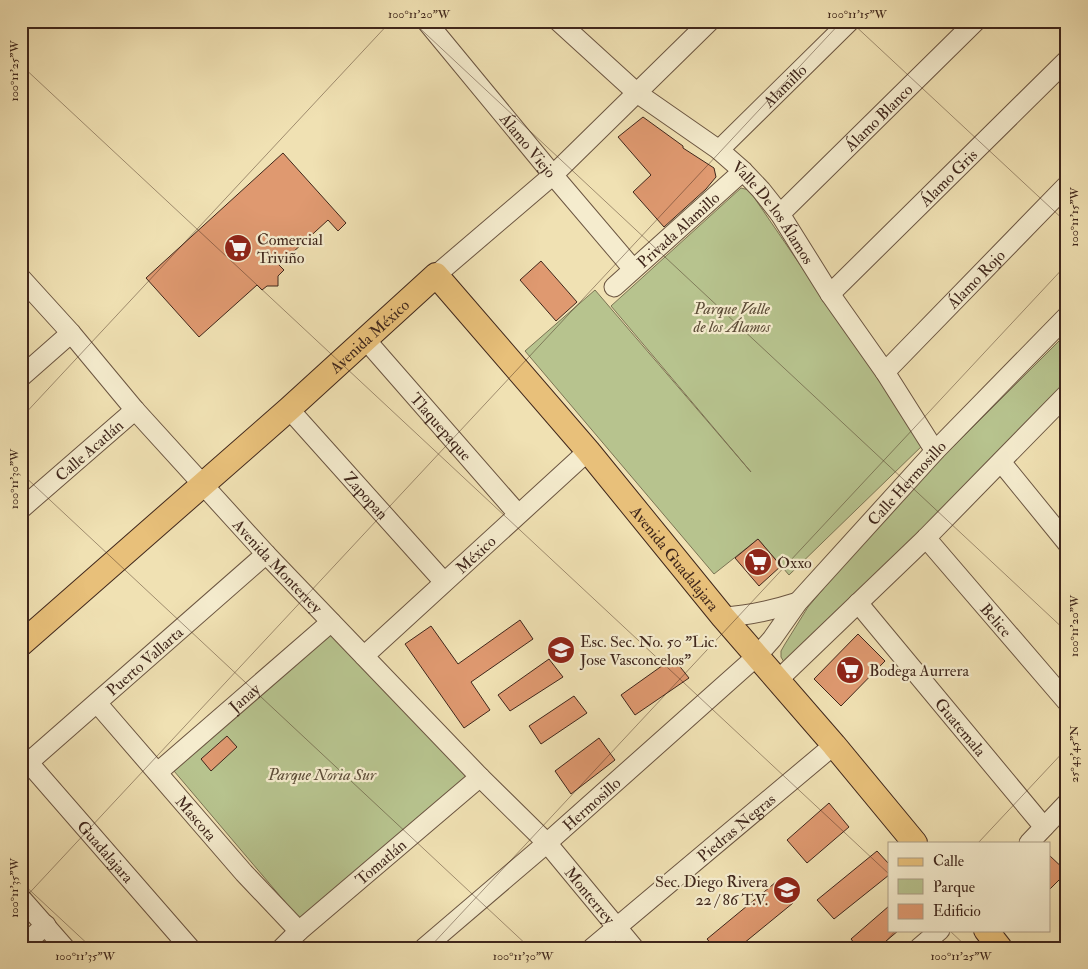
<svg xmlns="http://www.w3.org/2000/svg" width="1088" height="969" font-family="'IM FELL Double Pica',serif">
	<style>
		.green { fill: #b7c38e; stroke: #7b7454 }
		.building { fill: #df9970; stroke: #3f261b }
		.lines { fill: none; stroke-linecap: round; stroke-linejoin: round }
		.minor-casing { stroke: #6b5541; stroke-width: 21 }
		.major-casing { stroke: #3f261b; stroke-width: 26 }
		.minor { stroke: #f5ecce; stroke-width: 19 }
		.major { stroke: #e8c07a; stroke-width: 24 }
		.ticks { fill: none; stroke: #3f261b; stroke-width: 1; stroke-opacity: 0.45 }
		.labels { text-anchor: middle; stroke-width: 4.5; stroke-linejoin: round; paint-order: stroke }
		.street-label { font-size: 16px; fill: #3f261b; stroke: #f5ecce }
		.poi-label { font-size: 16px; fill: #3f261b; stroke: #f5ecce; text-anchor: start }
		.park-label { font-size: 16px; font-style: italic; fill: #5d4d38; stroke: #f5ecce }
		.neatline { fill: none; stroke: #3f261b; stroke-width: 2 }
		.ticks-label { font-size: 12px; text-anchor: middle; fill: #3f261b }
	</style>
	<rect width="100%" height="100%" fill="#f0e1b3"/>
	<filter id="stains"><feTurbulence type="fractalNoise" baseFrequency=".004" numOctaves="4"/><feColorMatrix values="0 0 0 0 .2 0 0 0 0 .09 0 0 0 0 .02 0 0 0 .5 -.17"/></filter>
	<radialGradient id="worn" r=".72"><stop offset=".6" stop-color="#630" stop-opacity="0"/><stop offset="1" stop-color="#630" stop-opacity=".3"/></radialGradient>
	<path class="green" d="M 741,188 L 749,190 L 885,389 L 925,443 L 789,575 L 758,539 L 714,574 L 525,351 L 595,290 L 751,472 L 611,306 Z
		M 1067,333 L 1067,388 L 1018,441 L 784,662 L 781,657 L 781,651 L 785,644 L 808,607 L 840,569 L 942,458 Z
		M 332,629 L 474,780 L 302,922 L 174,771 Z"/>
	<path class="building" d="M 643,117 L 683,146 L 683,148 L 714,168 L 716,177 L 706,189 L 664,227 L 633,192 L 651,175 L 618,137 Z
		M 283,153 L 346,223 L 338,231 L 328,220 L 279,265 L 284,270 L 278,276 L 278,286 L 267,286 L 262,290 L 257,285 L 199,337 L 146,278 Z
		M 541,261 L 577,302 L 556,321 L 520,280 Z
		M 758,539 L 781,566 L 759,586 L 735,558 Z
		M 520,620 L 533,639 L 471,682 L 490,710 L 464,728 L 405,644 L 431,626 L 458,664 Z
		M 858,634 L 885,661 L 841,706 L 814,679 Z
		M 673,658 L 689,678 L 635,715 L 621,695 Z
		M 549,659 L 563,677 L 510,711 L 498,695 Z
		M 574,696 L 587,713 L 541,744 L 529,726 Z
		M 227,736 L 237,747 L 211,771 L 201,759 Z
		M 599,738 L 615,760 L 571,794 L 555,771 Z
		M 829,803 L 849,827 L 807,863 L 787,840 Z
		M 877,851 L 889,864 L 889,875 L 834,919 L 817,900 Z
		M 1049,855 L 1067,872 L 1049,890 Z
		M 776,882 L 793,903 L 738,948 L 715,948 L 707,939 Z
		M 889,906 L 889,930 L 899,930 L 878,948 L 858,948 L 851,939 Z"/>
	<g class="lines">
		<g class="minor-casing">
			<g id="minor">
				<path id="s1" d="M 426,21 L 553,175 L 633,269"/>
				<path id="s2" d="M 558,21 L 637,93 L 719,150 L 743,171 L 761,190 L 780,214 L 830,294 L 885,372 L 935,451"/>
				<path id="s3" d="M 719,150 L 850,21"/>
				<path id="s4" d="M 780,214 L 976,21"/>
				<path d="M 436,275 L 553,175 L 710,21"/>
				<path id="s5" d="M 21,278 L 71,333 L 135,410 L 266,554 L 480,777 L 547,843 L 634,948"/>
				<path id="s6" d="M 614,287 L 743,171"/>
				<path id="s7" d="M 830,294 L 1067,60"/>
				<path id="s8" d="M 365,339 L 518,514"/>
				<path id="s9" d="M 885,372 L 1067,185"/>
				<path d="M 21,377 L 71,333"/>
				<path id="s10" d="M 289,409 L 444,582"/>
				<path d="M 1001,462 L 1067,543"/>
				<path id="s11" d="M 21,509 L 135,410"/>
				<path id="s12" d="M 926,538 L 1067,702"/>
				<path id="s13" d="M 858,603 L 1044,827"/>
				<path d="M 723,617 C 750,616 773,610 798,602"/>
				<path id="s14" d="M 364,656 L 588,451"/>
				<path d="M 778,680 L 926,538 L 1067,394"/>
				<path id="s15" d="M 97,703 L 244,873 L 299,931"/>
				<path id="s16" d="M 21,754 L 190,948"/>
				<path id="s17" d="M 21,769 L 266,554"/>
				<path id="s18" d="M 158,772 L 331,622"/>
				<path d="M 1029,843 L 1067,803"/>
				<path d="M 21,898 L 65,948"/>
				<path d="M 21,947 L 46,925"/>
				<path id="s19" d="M 282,948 L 299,931 L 480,777"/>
				<path id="s20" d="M 424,948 L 547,843 L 757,656 L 772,639 L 798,602 L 935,451 L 1067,316"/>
				<path id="s21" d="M 592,948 L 834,745"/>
				<path d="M 919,948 L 940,930"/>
			</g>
		</g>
		<g class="major-casing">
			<g id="major">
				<path id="s22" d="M 21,644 L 289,409 L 436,275 L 588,451 L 723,617 L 834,745 L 915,843"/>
				<path d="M 986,930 L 1000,948"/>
			</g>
		</g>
		<use href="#minor" class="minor"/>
		<use href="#major" class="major"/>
	</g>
	<path class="ticks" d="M 412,21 L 1067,632M 850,21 L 1067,223M 21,65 L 889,874M 21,418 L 391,21M 21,473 L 530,948M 978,843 L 1067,748M 21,882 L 92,948M 21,902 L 842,21M 949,930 L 968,948M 429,948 L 1067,264M 880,948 L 896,930"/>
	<defs>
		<g id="supermarket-disc" transform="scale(1.4375)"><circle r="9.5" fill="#8f2418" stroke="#f5ecce"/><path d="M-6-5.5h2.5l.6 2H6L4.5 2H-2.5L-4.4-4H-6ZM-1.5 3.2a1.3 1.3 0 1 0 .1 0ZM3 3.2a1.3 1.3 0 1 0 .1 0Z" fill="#fff"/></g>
		<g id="school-disc" transform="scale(1.4375)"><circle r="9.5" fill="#8f2418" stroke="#f5ecce"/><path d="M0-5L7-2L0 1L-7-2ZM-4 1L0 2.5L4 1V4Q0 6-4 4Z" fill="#fff"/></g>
	</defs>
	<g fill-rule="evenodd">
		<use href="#supermarket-disc" x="238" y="248"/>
		<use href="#supermarket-disc" x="758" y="562"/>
		<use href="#school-disc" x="561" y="650"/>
		<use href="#supermarket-disc" x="850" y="670"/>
		<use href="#school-disc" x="787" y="890"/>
	</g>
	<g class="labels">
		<g class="street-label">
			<text dy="6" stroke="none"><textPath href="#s3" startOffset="92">Alamillo</textPath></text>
			<text dy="6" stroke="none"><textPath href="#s4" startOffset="138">Álamo Blanco</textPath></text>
			<text dy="6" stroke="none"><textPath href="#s1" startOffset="161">Álamo Viejo</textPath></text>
			<text dy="6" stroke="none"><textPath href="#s7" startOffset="166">Álamo Gris</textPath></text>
			<text dy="6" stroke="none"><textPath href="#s2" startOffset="290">Valle De los Álamos</textPath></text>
			<text dy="6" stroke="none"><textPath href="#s6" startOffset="86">Privada Alamillo</textPath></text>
			<text dy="6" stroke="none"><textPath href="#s9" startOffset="130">Álamo Rojo</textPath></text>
			<text dy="6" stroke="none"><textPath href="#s22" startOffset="465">Avenida México</textPath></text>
			<text dy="6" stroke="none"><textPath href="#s8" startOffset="116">Tlaquepaque</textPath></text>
			<text dy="6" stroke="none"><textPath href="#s11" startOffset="90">Calle Acatlán</textPath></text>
			<text dy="6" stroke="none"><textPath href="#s20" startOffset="672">Calle Hermosillo</textPath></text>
			<text dy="6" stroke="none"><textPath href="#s10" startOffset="116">Zapopan</textPath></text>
			<text dy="6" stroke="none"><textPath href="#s14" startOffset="151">México</textPath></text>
			<text dy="6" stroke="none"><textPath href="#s22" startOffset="926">Avenida Guadalajara</textPath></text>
			<text dy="6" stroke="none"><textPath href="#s5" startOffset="386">Avenida Monterrey</textPath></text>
			<text dy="6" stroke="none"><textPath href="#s12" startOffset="108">Belice</textPath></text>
			<text dy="6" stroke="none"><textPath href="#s17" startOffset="164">Puerto Vallarta</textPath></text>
			<text dy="6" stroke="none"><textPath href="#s18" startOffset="114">Janay</textPath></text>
			<text dy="6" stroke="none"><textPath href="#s13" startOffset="161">Guatemala</textPath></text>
			<text dy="6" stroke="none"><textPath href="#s20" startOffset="221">Hermosillo</textPath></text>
			<text dy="6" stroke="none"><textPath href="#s15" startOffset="152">Mascota</textPath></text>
			<text dy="6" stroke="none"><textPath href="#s21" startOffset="188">Piedras Negras</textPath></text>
			<text dy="6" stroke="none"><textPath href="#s16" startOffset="129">Guadalajara</textPath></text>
			<text dy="6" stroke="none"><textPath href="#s19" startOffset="131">Tomatlán</textPath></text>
			<text dy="6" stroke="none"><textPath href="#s5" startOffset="840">Monterrey</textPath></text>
		</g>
		<g class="poi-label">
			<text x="257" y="245">Comercial<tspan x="257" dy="18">Triviño</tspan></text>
			<text x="777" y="568">Oxxo</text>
			<text x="580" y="647">Esc. Sec. No. 50 "Lic.<tspan x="580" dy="18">Jose Vasconcelos"</tspan></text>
			<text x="869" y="676">Bodega Aurrera</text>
			<text x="768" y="887" text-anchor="end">Sec. Diego Rivera<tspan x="768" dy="18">22 / 86 T.V.</tspan></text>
		</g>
		<g class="park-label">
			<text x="732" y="314">Parque Valle<tspan x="732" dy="18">de los Álamos</tspan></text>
			<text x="322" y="780">Parque Noria Sur</text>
		</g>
	</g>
	<rect width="1088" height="969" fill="none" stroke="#f0e1b3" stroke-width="55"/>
	<rect x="888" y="842" width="162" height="90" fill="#f5ecce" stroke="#ac9d86"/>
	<rect x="898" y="858" width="25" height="8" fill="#e8c07a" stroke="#ac9d86"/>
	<text x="933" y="866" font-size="15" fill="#3f261b">Calle</text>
	<rect x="898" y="879" width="25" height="15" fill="#b7c38e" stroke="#ac9d86"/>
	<text x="933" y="892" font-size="15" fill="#3f261b">Parque</text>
	<rect x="898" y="904" width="25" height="15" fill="#df9970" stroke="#ac9d86"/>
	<text x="933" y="916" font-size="15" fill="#3f261b">Edificio</text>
	<rect x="28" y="28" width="1032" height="914" class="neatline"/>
	<g class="ticks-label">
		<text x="419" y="18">100°11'20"W</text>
		<text x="857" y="18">100°11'15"W</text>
		<text transform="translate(14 71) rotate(-90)" y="4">100°11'25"W</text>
		<text transform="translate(1074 217) rotate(-90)" y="4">100°11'15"W</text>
		<text transform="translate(14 479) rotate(-90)" y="4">100°11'30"W</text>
		<text transform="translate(1074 626) rotate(-90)" y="4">100°11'20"W</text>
		<text transform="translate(1074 754) rotate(-90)" y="4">25°43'45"N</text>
		<text transform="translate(14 888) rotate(-90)" y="4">100°11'35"W</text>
		<text x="85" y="960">100°11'35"W</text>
		<text x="523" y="960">100°11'30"W</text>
		<text x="961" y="960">100°11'25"W</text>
	</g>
	<rect width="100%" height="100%" filter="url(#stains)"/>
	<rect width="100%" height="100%" fill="url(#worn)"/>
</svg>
